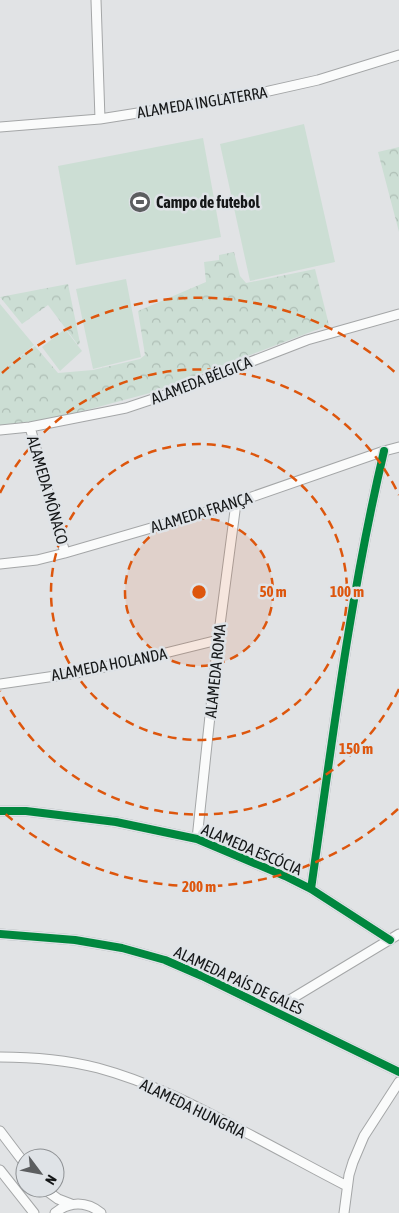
<svg xmlns="http://www.w3.org/2000/svg" width="399" height="1213" font-family="'Asap Condensed',sans-serif">
	<style>
		.forest { fill: url(#forest-crowns) }
		.garden { fill: #ccded4 }
		.lines { fill: none; stroke-linecap: round; stroke-linejoin: round }
		.street-casing { stroke: #a4a6a7; stroke-width: 11 }
		.street { stroke: #fafbfb; stroke-width: 9 }
		.cycleway-casing { stroke: #dfe3e7; stroke-width: 11 }
		.cycleway { stroke: #00873e; stroke-width: 8 }
		.ring { fill: none; stroke: #dd560d; stroke-width: 2.5; stroke-dasharray: 9 6 }
		.labels { text-anchor: middle; stroke-width: 5; stroke-linejoin: round; paint-order: stroke }
		.street-label { font-size: 16px; fill: #151718; stroke: #dfe3e7 }
		.poi-label { font-size: 16px; font-weight: bold; fill: #151718; stroke: #dfe3e7; text-anchor: start }
		.centre { fill: #dd560d; stroke: #dfe3e7; stroke-width: 2.5 }
		.ring-label { font-size: 15px; text-anchor: middle; font-weight: bold; fill: #dd560d; stroke: #dfe3e7; stroke-width: 5; stroke-linejoin: round; paint-order: stroke }
	</style>
	<defs>
		<pattern id="forest-crowns" width="20" height="18" patternUnits="userSpaceOnUse" patternTransform="scale(1.25)"><rect width="20" height="18" fill="#ccded4"/><path d="M2 6a3 3 0 1 1 6 0M12 15a3 3 0 1 1 6 0" fill="none" stroke="#aebeb5"/></pattern>
	</defs>
	<rect width="100%" height="100%" fill="#e1e3e5"/>
	<path class="forest" d="M 399,147 L 399,232 L 378,152 Z
		M 234,252 L 240,276 L 246,283 L 315,269 L 329,325 L 150,393 L 57,418 L 0,428 L 0,373 L 35,346 L 58,373 L 93,370 L 140,359 L 145,355 L 138,311 L 206,282 L 204,262 L 219,260 L 219,255 Z
		M 68,284 L 80,343 L 78,345 L 48,305 L 22,324 L 0,297 Z"/>
	<path class="garden" d="M 304,124 L 335,262 L 250,281 L 220,144 Z
		M 203,138 L 221,237 L 76,265 L 58,166 Z
		M 126,279 L 141,357 L 93,369 L 76,289 Z
		M 0,304 L 34,345 L 0,373 Z
		M 65,329 L 82,351 L 60,371 L 42,347 Z"/>
	<g class="lines">
		<g class="street-casing">
			<path id="street" d="M 96,0 L 100,119
				M 0,127 L 100,119 L 251,95 L 318,80 L 399,55
				M 30,427 L 65,553
				M 0,430 L 30,427 L 126,408 L 165,395 L 307,340 L 399,314
				M 0,564 L 37,560 L 65,553 L 220,508 L 384,451 L 399,447
				M 0,684 L 76,673 L 133,661 L 218,640
				M 0,811 L 26,811 L 116,822 L 197,839 L 285,876 L 311,889 L 390,940
				M 197,839 L 218,640 L 236,503
				M 311,889 C 332,743 350,595 384,451
				M 0,934 L 75,940 L 122,948 L 165,960 L 202,976 L 399,1072
				M 273,1010 L 399,934
				M 0,1057 C 32,1057 66,1060 98,1068 C 150,1082 196,1106 243,1131 C 278,1149 312,1168 347,1186
				M 0,1131 L 25,1164
				M 0,1170 L 34,1213
				M 43,1188 L 58,1199 L 71,1204
				M 55,1213 C 69,1201 87,1201 101,1213
				M 344,1213 L 349,1175 L 353,1162 L 364,1136 L 399,1082"/>
		</g>
		<use href="#street" class="street"/>
		<g class="cycleway-casing">
			<path id="cycleway" d="M 0,811 L 26,811 L 116,822 L 197,839 L 285,876 L 311,889 L 390,940
				M 311,889 C 332,743 350,595 384,451
				M 0,934 L 75,940 L 122,948 L 165,960 L 202,976 L 399,1072"/>
		</g>
		<use href="#cycleway" class="cycleway"/>
	</g>
	<circle cx="199" cy="592" r="74" fill="#dd560d" fill-opacity=".12"/>
	<g class="ring">
		<circle cx="199" cy="592" r="74"/>
		<circle cx="199" cy="592" r="148"/>
		<path d="M399 689A222 222 0 0 1 0 691M0 493A222 222 0 0 1 399 495"/>
		<path d="M398 809A295 295 0 0 1 2 811M2 373A295 295 0 0 1 398 375"/>
	</g>
	<defs>
		<g id="stadium-disc" transform="scale(1.125)"><circle r="9.5" fill="#5c5e60" stroke="#dfe3e7"/><path d="M0-5a6.5 5 0 1 0 0 10a6.5 5 0 1 0 0-10ZM-3.5-1.8h7v3.6h-7Z" fill="#fff"/></g>
	</defs>
	<g fill-rule="evenodd">
		<use href="#stadium-disc" x="140" y="202"/>
	</g>
	<g class="labels">
		<g class="street-label">
			<text transform="translate(202 102) rotate(-9)" y="6">ALAMEDA INGLATERRA</text>
			<text transform="translate(201 380) rotate(-21)" y="6">ALAMEDA BÉLGICA</text>
			<text transform="translate(48 490) rotate(74)" y="6">ALAMEDA MÔNACO</text>
			<text transform="translate(201 512) rotate(-17)" y="6">ALAMEDA FRANÇA</text>
			<text transform="translate(109 664) rotate(-11)" y="6">ALAMEDA HOLANDA</text>
			<text transform="translate(215 671) rotate(-84)" y="6">ALAMEDA ROMA</text>
			<text transform="translate(252 849) rotate(23)" y="6">ALAMEDA ESCÓCIA</text>
			<text transform="translate(239 980) rotate(25)" y="6">ALAMEDA PAÍS DE GALES</text>
			<text transform="translate(193 1108) rotate(26)" y="6">ALAMEDA HUNGRIA</text>
		</g>
		<g class="poi-label">
			<text x="156" y="208">Campo de futebol</text>
		</g>
	</g>
	<circle cx="199" cy="592" r="8" class="centre"/>
	<g class="ring-label">
		<text x="273" y="597">50 m</text>
		<text x="347" y="597">100 m</text>
		<text x="356" y="754">150 m</text>
		<text x="199" y="892">200 m</text>
	</g>
	<g transform="translate(40 1173) rotate(122)"><circle r="24" fill="#dfe3e7" stroke="#8e9194"/>
	<path d="M0-4L9 19L0 12L-9 19Z" fill="#5c5e60"/>
	<text y="-8" font-size="14" font-weight="bold" text-anchor="middle" fill="#151718">N</text>
	</g>
</svg>
